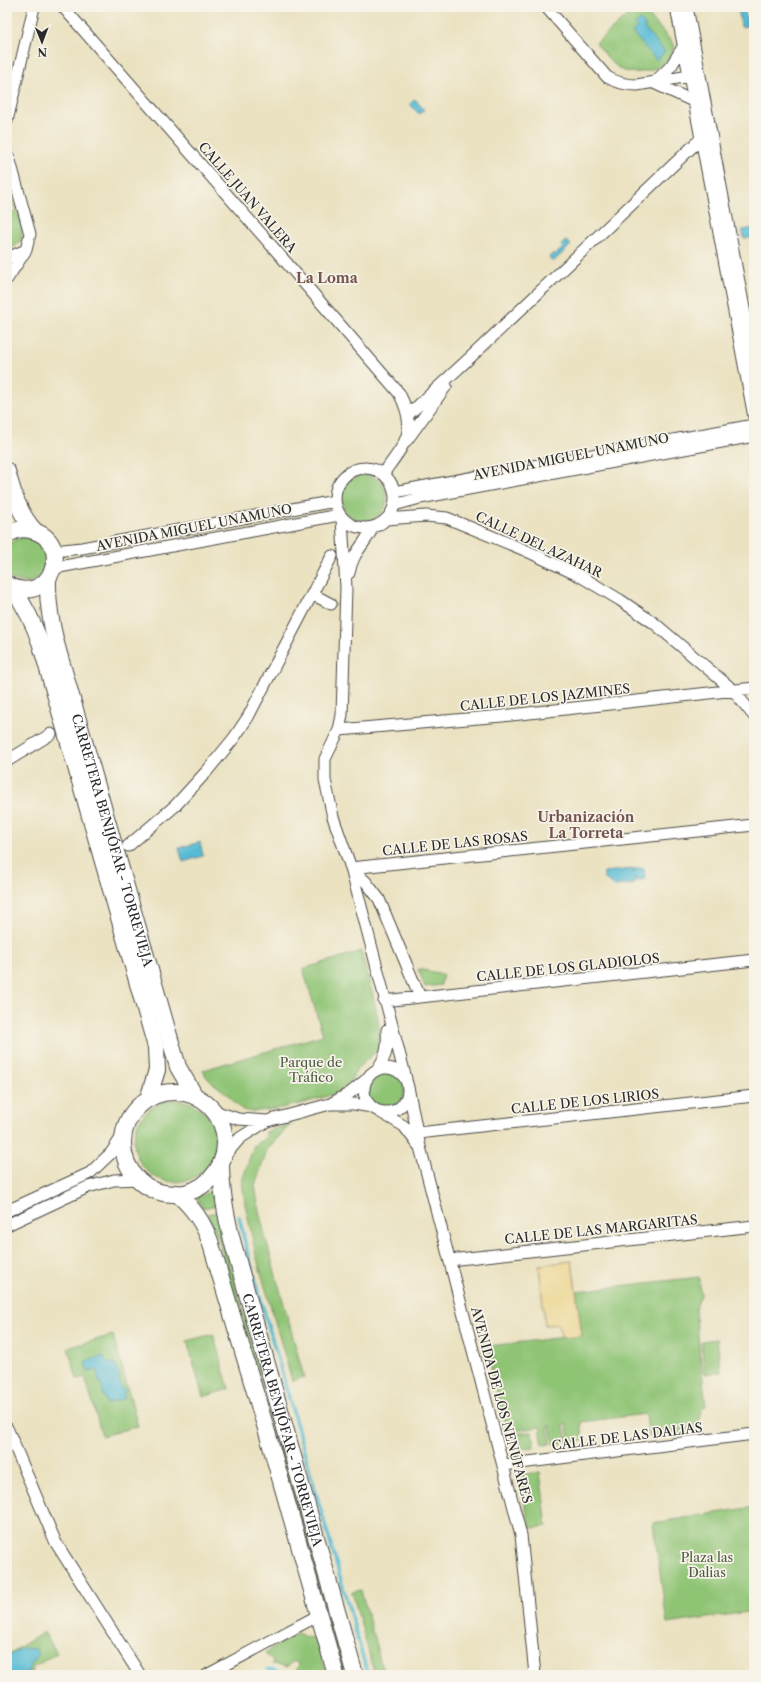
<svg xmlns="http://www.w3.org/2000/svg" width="761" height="1682" font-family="'Libre Caslon Text',serif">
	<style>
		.green { fill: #8fc475; stroke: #5d7850 }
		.sand { fill: #eeda9e; stroke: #8c8264 }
		.water { fill: #57bcd5; stroke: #417480 }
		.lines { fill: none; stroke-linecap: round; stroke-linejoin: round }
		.stream { stroke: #57bcd5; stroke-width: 3.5 }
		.street-casing { stroke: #484642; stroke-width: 13 }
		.secondary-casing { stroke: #484642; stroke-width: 18 }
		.street { stroke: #fff; stroke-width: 11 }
		.secondary { stroke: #fff; stroke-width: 16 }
		.labels { text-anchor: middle; stroke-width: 3.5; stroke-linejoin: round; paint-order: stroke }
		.street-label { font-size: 13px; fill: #2b2b2b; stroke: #f7f3e8 }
		.park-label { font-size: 13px; fill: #495941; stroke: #f7f3e8 }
		.neighbourhood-label { font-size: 14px; font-weight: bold; fill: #745450; stroke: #f7f3e8 }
	</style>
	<rect width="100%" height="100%" fill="#f7f3e8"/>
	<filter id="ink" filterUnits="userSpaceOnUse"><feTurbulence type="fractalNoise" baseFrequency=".025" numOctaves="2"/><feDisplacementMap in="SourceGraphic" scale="8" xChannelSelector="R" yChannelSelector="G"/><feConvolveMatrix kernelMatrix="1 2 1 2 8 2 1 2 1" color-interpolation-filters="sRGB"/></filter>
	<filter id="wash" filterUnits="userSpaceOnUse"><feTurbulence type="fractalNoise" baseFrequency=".012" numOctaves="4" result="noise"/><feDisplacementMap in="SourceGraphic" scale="16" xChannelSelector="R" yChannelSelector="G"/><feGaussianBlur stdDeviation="0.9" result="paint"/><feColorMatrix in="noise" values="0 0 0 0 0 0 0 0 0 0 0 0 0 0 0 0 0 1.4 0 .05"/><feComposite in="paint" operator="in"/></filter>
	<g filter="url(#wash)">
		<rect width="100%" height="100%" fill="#eae2c1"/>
		<path class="green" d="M 637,7 L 641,7 L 673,43 C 678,66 638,78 622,70 C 612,65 603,51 596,43 Z
			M 7,175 C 11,191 26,225 21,239 C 19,245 13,248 7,249 L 7,214 L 16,212 L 7,183 Z
			M341 498a23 23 0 1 1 46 0a23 23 0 1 1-46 0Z
			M 24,537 C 62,544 45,592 18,581 C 14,580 10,579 7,576 L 7,545 L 16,539 Z
			M 361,951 C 366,974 386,1030 378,1050 C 370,1057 362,1063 356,1071 C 353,1076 350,1082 346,1087 C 335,1098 258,1116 243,1110 C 237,1107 233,1099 228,1095 C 220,1087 206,1081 203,1070 L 323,1035 L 303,969 Z
			M 418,969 L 443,974 L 441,985 L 425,987 Z
			M368 1090a18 18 0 1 1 36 0a18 18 0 1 1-36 0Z
			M134 1141a41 41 0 1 1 82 0a41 41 0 1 1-82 0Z
			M 292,1123 L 268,1148 L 255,1185 L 259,1211 L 267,1243 L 304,1377 L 292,1381 L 256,1255 L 245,1204 L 242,1181 L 254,1145 L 267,1137 L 265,1132 Z
			M 213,1188 L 217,1205 L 203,1208 L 196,1197 L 206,1194 Z
			M 218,1212 L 231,1268 L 348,1675 L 342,1675 L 223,1257 L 218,1238 L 207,1214 Z
			M 699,1277 L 701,1295 L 695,1309 L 706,1406 L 703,1407 L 697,1431 L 649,1437 L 646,1414 L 581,1422 L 583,1440 L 569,1442 L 567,1424 L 564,1425 L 567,1442 L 553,1444 L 550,1426 L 548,1426 L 550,1444 L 543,1445 L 540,1427 L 507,1432 L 492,1373 L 489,1346 L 582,1335 L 576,1291 Z
			M 213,1334 L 229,1389 L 203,1397 L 187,1341 Z
			M 113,1335 L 138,1426 L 102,1436 L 85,1377 L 77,1379 L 68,1348 Z
			M 717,1339 L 721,1372 L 705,1374 L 701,1341 Z
			M 532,1432 L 534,1447 L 512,1449 L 510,1434 Z
			M 540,1472 L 547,1526 L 533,1528 L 530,1526 L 518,1476 L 519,1475 Z
			M 754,1507 L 754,1611 L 667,1624 L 653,1523 Z
			M 361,1590 L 384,1675 L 375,1675 L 352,1592 Z
			M 44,1632 L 57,1653 L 32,1668 L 33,1671 L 27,1675 L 7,1675 L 7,1655 Z
			M 298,1633 L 305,1637 L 317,1639 L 327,1675 L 296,1675 L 296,1671 L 299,1666 L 298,1663 L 293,1661 L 288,1667 L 272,1664 L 273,1660 L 265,1654 L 269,1650 Z"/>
		<path class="sand" d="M 572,1261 L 582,1336 L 562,1338 L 558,1324 L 545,1325 L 539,1265 Z"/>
		<path class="water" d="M 738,7 L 744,8 L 748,26 L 741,27 Z
			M 640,20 L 646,26 L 644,28 L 665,52 L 656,60 L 632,32 L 637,27 L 635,25 Z
			M 415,99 L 424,110 L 419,114 L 410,104 Z
			M 754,228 L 754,237 L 744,239 L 742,230 Z
			M 566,241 L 571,245 L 553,262 L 549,257 L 553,253 L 555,255 L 563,248 L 561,245 Z
			M 200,842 L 203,856 L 183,862 L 179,848 Z
			M 644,868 L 645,879 L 636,881 L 635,877 L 634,877 L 635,884 L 614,886 L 604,878 L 604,872 L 633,869 L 634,873 L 634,869 Z
			M 104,1356 L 106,1363 L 110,1362 L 115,1364 L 120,1377 L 119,1378 L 122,1389 L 124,1389 L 125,1392 L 123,1393 L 125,1398 L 107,1404 L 105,1397 L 104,1397 L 101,1382 L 99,1382 L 97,1370 L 88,1372 L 85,1362 Z
			M 22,1648 L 36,1649 L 38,1655 C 34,1660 30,1666 28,1672 L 22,1675 L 7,1675 L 7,1657 Z"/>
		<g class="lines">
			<path class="stream" d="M 239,1217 L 247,1251 L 368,1675
				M 268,1669 L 284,1675"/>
		</g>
	</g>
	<g filter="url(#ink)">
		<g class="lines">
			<g class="street-casing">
				<path id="street" d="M 63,7 L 278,253 L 399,393 C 419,431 405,443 383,474
					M 546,7 L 607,77 C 617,83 625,85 637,85 L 695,75
					M 676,7 L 754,417
					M 687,7 L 754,361
					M 654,83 L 671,66 L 683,47
					M 654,83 L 695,102
					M 7,121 L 34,7
					M 7,150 L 30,234 L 26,250 L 7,279
					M 7,258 L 26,250
					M 408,415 L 474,354 L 710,130
					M 407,440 L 446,386
					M335 498a30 30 0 1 1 60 0a30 30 0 1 1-60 0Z
					M 394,492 L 754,425
					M 394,505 L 420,498 L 754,436
					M 342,519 L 346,588 L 342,715 L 339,730 L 325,759 L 325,780 L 333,817 L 351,868 L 406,1079
					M 386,519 L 426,516 L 447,518 L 527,551 L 580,576 L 620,600 L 654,623 L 733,690 L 754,716
					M 54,551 L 82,548 L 335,501
					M 54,568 L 339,515
					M 349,573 C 353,551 365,545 373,527
					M 312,594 L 332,556
					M 339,730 L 502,716 L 754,688
					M 7,761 L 51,734
					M 128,846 L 175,806 L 207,771 L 234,738 L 248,717 L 312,594 L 331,604
					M 351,868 L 754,825
					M 351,868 L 366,882 L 379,899 L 420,997
					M 384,1001 L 754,960
					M364 1090a22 22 0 1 1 44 0a22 22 0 1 1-44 0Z
					M 377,1070 C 387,1055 388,1048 387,1030
					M 408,1087 L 420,1147 L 521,1535 L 535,1675
					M 332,1103 L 350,1093 L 367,1079
					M 214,1111 L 238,1119 L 267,1121 L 330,1104 L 354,1104 L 372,1107
					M 380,1112 L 404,1126 L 419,1146
					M 418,1133 L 754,1096
					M 223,1158 L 240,1138 L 267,1121
					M 7,1211 L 90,1173 L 111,1153 L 125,1132
					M 7,1225 L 88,1187 L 114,1180 L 138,1179
					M 450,1260 L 754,1226
					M 7,1428 L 56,1543 L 140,1675
					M 504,1465 L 754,1434
					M 207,1675 L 319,1615"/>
			</g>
			<g class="secondary-casing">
				<g id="secondary">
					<path d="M 7,471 C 13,493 19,514 35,531"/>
					<path d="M 7,535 C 14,530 22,528 30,530 C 77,540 50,610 7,584"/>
					<path id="s1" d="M 48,579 C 47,603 51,624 57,647 L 178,1067 L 195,1096"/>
					<path d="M 12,587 C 25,606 34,623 41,645 L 156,1047 L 157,1070 L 148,1099"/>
					<circle cx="174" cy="1143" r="51"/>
					<path id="s2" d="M 221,1163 C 221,1191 226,1217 233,1244 L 355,1675"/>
					<path d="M 176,1193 C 193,1207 203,1222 210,1241 L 267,1432 L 336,1675"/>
				</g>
			</g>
			<use href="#street" class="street"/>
			<use href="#secondary" class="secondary"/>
		</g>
	</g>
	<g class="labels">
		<g class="street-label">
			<text transform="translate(248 197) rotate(49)" y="5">CALLE JUAN VALERA</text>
			<text transform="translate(571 456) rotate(-11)" y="5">AVENIDA MIGUEL UNAMUNO</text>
			<text transform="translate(194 527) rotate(-11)" y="5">AVENIDA MIGUEL UNAMUNO</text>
			<text transform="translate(539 544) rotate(25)" y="5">CALLE DEL AZAHAR</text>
			<text transform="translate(545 697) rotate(-6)" y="5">CALLE DE LOS JAZMINES</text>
			<text dy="5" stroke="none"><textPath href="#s1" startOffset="270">CARRETERA BENIJÓFAR - TORREVIEJA</textPath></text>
			<text transform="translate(455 843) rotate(-6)" y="5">CALLE DE LAS ROSAS</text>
			<text transform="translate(568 967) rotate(-6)" y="5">CALLE DE LOS GLADIOLOS</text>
			<text transform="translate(585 1101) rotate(-6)" y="5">CALLE DE LOS LIRIOS</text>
			<text transform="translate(601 1229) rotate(-6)" y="5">CALLE DE LAS MARGARITAS</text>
			<text transform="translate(502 1405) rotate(75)" y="5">AVENIDA DE LOS NENÚFARES</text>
			<text dy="5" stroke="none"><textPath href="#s2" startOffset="265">CARRETERA BENIJÓFAR - TORREVIEJA</textPath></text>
			<text transform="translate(627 1436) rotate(-7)" y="5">CALLE DE LAS DALIAS</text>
		</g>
		<g class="park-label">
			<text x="311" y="1067">Parque de<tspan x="311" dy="15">Tráfico</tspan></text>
			<text x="707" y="1562">Plaza las<tspan x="707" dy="15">Dalias</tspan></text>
		</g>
		<g class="neighbourhood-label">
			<text x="327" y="283">La Loma</text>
			<text x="586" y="822">Urbanización<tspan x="586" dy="16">La Torreta</tspan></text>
		</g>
	</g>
	<rect width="761" height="1682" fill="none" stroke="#f7f3e8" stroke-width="24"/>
	<g transform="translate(42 42) rotate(179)" stroke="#f7f3e8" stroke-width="3" paint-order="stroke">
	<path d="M0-3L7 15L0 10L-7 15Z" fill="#2b2b2b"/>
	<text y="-6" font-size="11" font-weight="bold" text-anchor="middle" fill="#2b2b2b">N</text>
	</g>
</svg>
